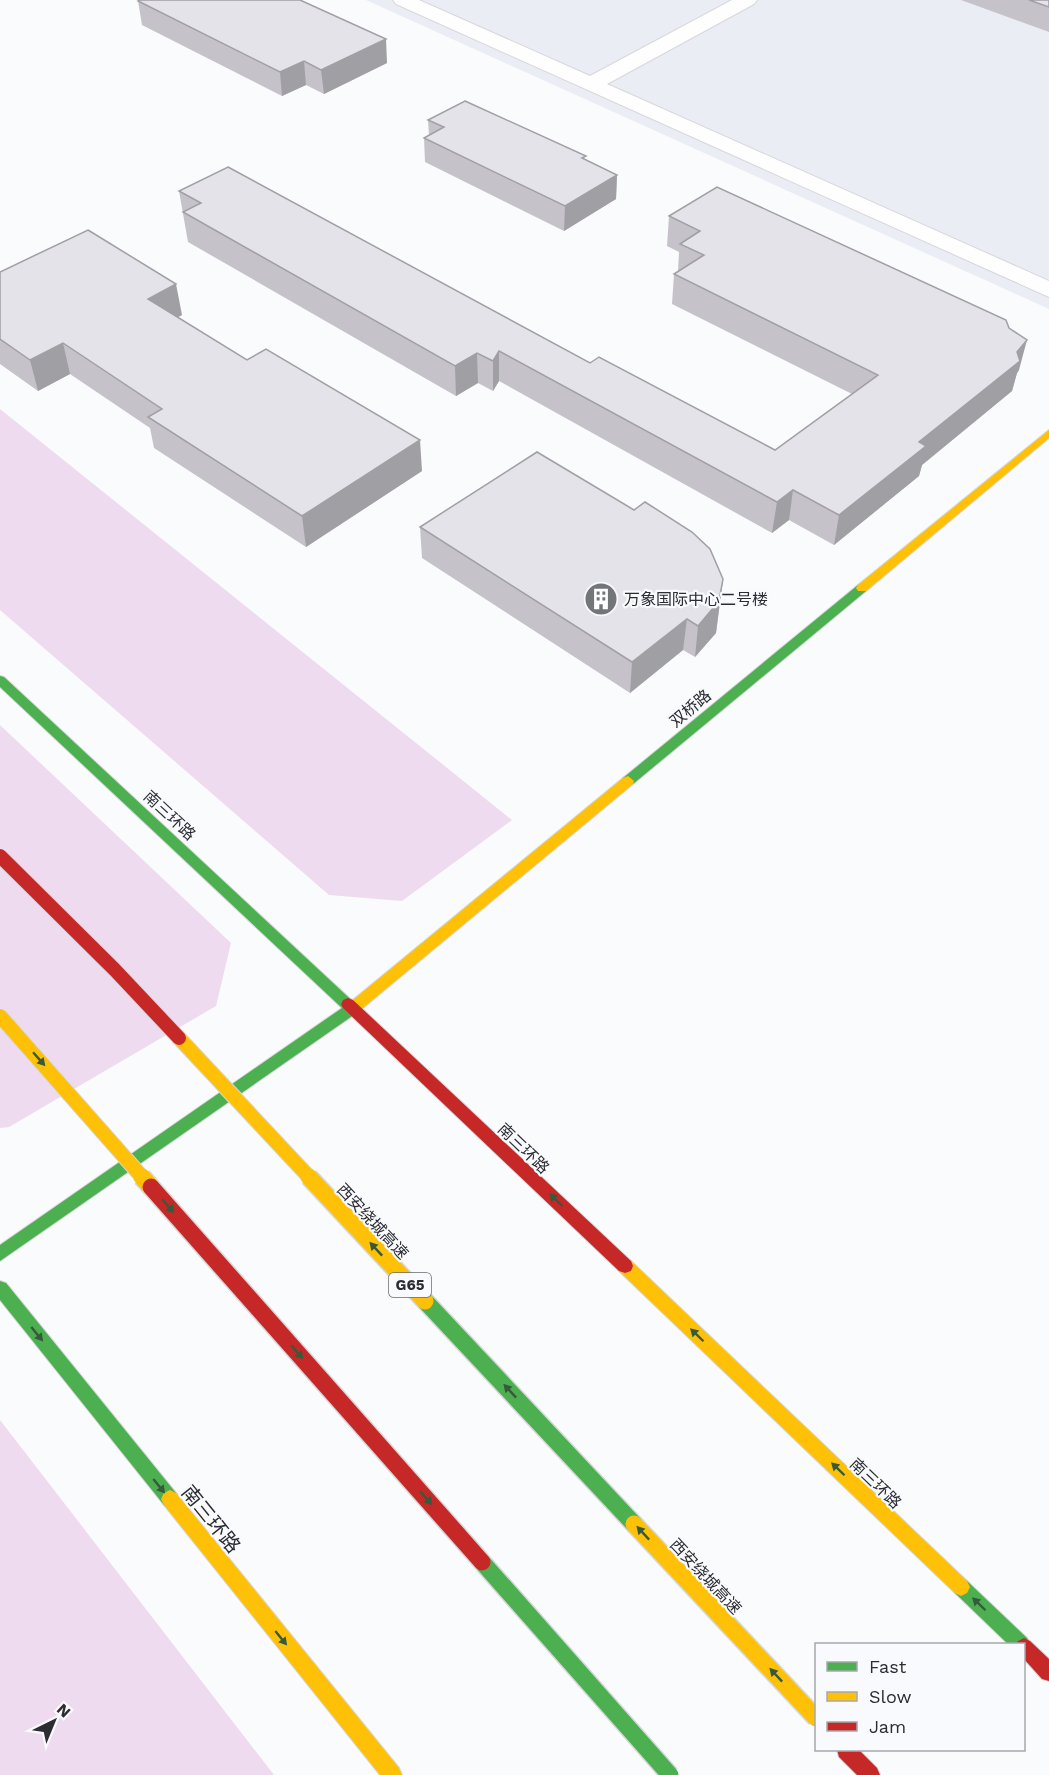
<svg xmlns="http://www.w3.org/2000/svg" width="1049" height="1775" font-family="'Work Sans','Noto Sans SC',sans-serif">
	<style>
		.built { fill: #ebedf5 }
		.green { fill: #eedbf0 }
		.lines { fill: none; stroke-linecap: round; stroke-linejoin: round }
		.street-casing { stroke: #d6d7da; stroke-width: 2 }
		.fast-casing { stroke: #d6d7da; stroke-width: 2 }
		.slow-casing { stroke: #d6d7da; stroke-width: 2 }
		.jam-casing { stroke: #d6d7da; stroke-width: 2 }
		.street { fill: #fefeff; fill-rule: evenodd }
		.fast { fill: #4caf50; fill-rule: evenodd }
		.slow { fill: #ffc107; fill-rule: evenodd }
		.jam { fill: #c62828; fill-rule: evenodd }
		.fast-bridge-casing { stroke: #d6d7da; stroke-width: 20; stroke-linecap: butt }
		.slow-bridge-far1-casing { stroke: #d6d7da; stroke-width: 16; stroke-linecap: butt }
		.slow-bridge-casing { stroke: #d6d7da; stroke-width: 20; stroke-linecap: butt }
		.jam-bridge-far1-casing { stroke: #d6d7da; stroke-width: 16; stroke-linecap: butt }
		.jam-bridge-casing { stroke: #d6d7da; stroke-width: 20; stroke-linecap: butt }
		.fast-bridge { stroke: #4caf50; stroke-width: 17 }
		.slow-bridge-far1 { stroke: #ffc107; stroke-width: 14 }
		.slow-bridge { stroke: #ffc107; stroke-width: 17 }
		.jam-bridge-far1 { stroke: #c62828; stroke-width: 14 }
		.jam-bridge { stroke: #c62828; stroke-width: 17 }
		.wall { fill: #c5c3c9 }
		.shaded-wall { fill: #a09fa4 }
		.building { fill: #e5e3ea; stroke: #a09fa4; stroke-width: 1.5 }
		.oneway { fill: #375a3c }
		.labels { text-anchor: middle; stroke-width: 4.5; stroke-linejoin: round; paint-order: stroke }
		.shield { fill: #f9fafd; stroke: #696a6f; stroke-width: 1.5 }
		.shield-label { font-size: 15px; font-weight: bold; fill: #2b2d32 }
		.poi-label { font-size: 16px; fill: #2b2d32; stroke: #f9fafd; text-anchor: start }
		.street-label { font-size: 16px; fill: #2b2d32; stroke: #f9fafd }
		.near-street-label { font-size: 20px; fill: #2b2d32; stroke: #f9fafd }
	</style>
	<rect width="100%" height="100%" fill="#fafbfc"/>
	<path class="built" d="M 366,0 L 1049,0 L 1049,309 Z"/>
	<path class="green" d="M 0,409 L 512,820 L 402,901 L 329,895 L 0,610 Z
		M 0,725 L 231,943 L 216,1006 L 9,1127 L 0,1128 Z
		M 0,1420 L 274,1775 L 0,1775 Z"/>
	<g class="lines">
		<g class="street-casing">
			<path id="street" d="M 393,0 L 419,0 L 590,76 L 732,0 L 757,0 L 754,4 L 607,84 L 1049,281 L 1049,297 L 396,4 Z"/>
		</g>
		<g class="fast-casing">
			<path id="fast" d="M 862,584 L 868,588 L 866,591 L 633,784 L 623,784 L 622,781 L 623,778 L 858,585 Z
				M 0,676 L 4,677 L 360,1008 L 358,1012 L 0,1261 L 0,1245 L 342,1008 L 0,687 Z
				M 0,1281 L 6,1283 L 176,1493 L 179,1499 L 176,1505 L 170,1508 L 164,1505 L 0,1300 Z
				M 961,1578 L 967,1581 L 1027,1638 L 1030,1644 L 1027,1650 L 1024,1652 L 1024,1644 L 1008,1644 L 955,1593 L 952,1587 L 955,1581 Z"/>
		</g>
		<g class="slow-casing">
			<path id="slow" d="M 1049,430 L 1049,438 L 866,591 L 858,591 L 856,588 L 858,585 Z
				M 628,776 L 634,781 L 633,784 L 358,1012 L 353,1014 L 348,1012 L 346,1008 L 348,1004 L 623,778 Z
				M 625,1259 L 631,1261 L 967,1581 L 970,1587 L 967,1593 L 961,1596 L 955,1593 L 619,1271 L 617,1266 L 619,1261 Z
				M 170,1490 L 176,1493 L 399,1768 L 402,1775 L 380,1775 L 164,1505 L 161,1499 L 164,1493 Z"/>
		</g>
		<g class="jam-casing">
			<path id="jam" d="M 348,998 L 353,1000 L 631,1261 L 633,1266 L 631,1271 L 625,1273 L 619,1271 L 343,1008 L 341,1004 L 343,1000 Z
				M 1024,1638 L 1030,1641 L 1049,1659 L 1049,1681 L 1042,1679 L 1024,1659 L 1024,1644 L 1016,1644 L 1018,1641 Z
				M 837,1750 L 859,1750 L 877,1768 L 880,1775 L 857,1775 L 839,1757 Z"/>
		</g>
		<use href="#street" class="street"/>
		<use href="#fast" class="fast"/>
		<use href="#slow" class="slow"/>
		<use href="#jam" class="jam"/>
		<g class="fast-bridge-casing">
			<path id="fast-bridge" d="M 425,1301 L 634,1524
				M 482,1562 L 670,1775"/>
		</g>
		<g class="slow-bridge-far1-casing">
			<path id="slow-bridge-far1" d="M 0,1016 L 143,1178
				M 179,1038 L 310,1178"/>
		</g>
		<g class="slow-bridge-casing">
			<path id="slow-bridge" d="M 142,1177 L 151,1187
				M 309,1177 L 425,1301
				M 634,1524 L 816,1718"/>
		</g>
		<g class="jam-bridge-far1-casing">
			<path id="jam-bridge-far1" d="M 0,856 L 115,970 L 179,1038"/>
		</g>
		<g class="jam-bridge-casing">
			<path id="jam-bridge" d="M 151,1187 L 482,1562"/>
		</g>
		<use href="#fast-bridge" class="fast-bridge"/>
		<use href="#slow-bridge-far1" class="slow-bridge-far1"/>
		<use href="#slow-bridge" class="slow-bridge"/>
		<use href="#jam-bridge-far1" class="jam-bridge-far1"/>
		<use href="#jam-bridge" class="jam-bridge"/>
	</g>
	<path class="wall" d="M 961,0 L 1049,0 L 1049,32 Z
		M 138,1 L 387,63 L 324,94 L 306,85 L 282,96 L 142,25 Z
		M 428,120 L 586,160 L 617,175 L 616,199 L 564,231 L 425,162 L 424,138 L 429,135 Z
		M 179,191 L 590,363 L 775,450 L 852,394 L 672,304 L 674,274 L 678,271 L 679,252 L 667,246 L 669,216 L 1019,370 L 1017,373 L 1012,391 L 922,465 L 919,476 L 834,545 L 789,520 L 772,533 L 499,381 L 493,391 L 478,383 L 456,396 L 188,242 Z
		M 0,272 L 182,315 L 178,317 L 422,471 L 306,547 L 154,448 L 150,428 L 70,374 L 38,391 L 0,364 Z
		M 420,527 L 723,579 L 716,633 L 695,657 L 683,650 L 630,693 L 422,558 Z"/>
	<path class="shaded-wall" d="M 386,39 L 387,63 L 324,94 L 321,70 Z
		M 304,61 L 306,85 L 282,96 L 280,72 Z
		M 617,175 L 616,199 L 564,231 L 565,206 Z
		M 176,284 L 182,315 L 154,330 L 148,299 Z
		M 1027,340 L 1019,370 L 1017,373 L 1012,391 L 922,465 L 919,476 L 834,545 L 839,515 L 1017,352 Z
		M 63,343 L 70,374 L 38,391 L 30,360 Z
		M 499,351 L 499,381 L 493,391 L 493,361 Z
		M 477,353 L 478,383 L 456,396 L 455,366 Z
		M 420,440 L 422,471 L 306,547 L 302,516 Z
		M 793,490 L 789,520 L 772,533 L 777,502 Z
		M 723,579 L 716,633 L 695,657 L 698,626 Z
		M 687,619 L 683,650 L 630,693 L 632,662 Z"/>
	<path class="building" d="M 140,0 L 300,0 L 386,39 L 321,70 L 304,61 L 280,72 L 138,1 Z
		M 1029,0 L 1049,0 L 1049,7 Z
		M 465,101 L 586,156 L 582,158 L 617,175 L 565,206 L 424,138 L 444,127 L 428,120 Z
		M 228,167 L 590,363 L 599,357 L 775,450 L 878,375 L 674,274 L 704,255 L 680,244 L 700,231 L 669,216 L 717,187 L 1006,320 L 1009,328 L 1027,340 L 1017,352 L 1020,361 L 919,442 L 926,446 L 839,515 L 793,490 L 777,502 L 499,351 L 493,361 L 477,353 L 455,366 L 183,212 L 201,203 L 179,191 Z
		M 88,230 L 176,284 L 148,299 L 247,360 L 266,349 L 420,440 L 302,516 L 148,417 L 162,409 L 63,343 L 30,360 L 0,339 L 0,272 Z
		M 537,452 L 634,510 L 645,502 L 692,532 L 710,549 L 723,579 L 719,601 L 698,626 L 687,619 L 632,662 L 420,527 Z"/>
	<defs><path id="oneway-solid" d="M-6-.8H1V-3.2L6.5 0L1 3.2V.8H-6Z" transform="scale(1.5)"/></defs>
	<g class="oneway">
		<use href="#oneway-solid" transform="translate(39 1059) rotate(49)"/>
		<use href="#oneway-solid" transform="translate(556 1200) rotate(-136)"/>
		<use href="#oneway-solid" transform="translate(168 1206) rotate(49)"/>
		<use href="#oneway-solid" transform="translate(376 1249) rotate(-133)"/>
		<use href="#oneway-solid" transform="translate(37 1334) rotate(51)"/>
		<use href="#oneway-solid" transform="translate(697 1335) rotate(-136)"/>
		<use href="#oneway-solid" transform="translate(297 1352) rotate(49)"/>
		<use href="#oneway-solid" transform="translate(510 1391) rotate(-133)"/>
		<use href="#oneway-solid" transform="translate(838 1469) rotate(-136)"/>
		<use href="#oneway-solid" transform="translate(159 1486) rotate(51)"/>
		<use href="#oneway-solid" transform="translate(426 1498) rotate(49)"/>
		<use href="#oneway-solid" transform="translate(643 1533) rotate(-133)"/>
		<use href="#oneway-solid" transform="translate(979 1604) rotate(-136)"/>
		<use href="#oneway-solid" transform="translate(281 1638) rotate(51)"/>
		<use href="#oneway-solid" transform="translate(776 1675) rotate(-133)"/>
	</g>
	<defs>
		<g id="building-disc" transform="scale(1.725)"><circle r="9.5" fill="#737579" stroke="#f9fafd"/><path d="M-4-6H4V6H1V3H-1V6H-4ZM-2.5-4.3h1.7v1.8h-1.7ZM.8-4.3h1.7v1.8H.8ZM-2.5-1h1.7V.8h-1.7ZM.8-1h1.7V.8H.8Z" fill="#fff"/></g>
	</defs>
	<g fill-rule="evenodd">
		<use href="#building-disc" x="601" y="599"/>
	</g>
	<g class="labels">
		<rect class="shield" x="389" y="1273" width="42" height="24" rx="4.5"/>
		<g class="shield-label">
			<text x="410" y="1290">G65</text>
		</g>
		<g class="poi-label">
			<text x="624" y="605">万象国际中心二号楼</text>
		</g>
		<g class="street-label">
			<text transform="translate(690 708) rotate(-40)" y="6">双桥路</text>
			<text transform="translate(170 815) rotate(43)" y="6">南三环路</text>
			<text transform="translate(524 1148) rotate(44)" y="6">南三环路</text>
			<text transform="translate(373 1221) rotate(47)" y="6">西安绕城高速</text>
			<text transform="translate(876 1483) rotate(44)" y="6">南三环路</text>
			<text transform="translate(706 1576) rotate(47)" y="6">西安绕城高速</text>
		</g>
		<g class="near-street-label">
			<text transform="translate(211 1519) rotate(51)" y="7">南三环路</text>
		</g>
	</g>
	<rect x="815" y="1643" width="210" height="108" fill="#f9fafd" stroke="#a7a8ac" stroke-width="1.5"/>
	<rect x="827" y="1662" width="30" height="9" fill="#4caf50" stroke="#a7a8ac" stroke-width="1.5"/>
	<text x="869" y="1673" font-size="18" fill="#2b2d32">Fast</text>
	<rect x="827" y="1692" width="30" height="9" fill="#ffc107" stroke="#a7a8ac" stroke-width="1.5"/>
	<text x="869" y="1703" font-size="18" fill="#2b2d32">Slow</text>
	<rect x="827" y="1722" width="30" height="9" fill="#c62828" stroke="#a7a8ac" stroke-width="1.5"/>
	<text x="869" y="1733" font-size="18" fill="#2b2d32">Jam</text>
	<g transform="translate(54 1721) rotate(43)" stroke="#f9fafd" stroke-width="4.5" paint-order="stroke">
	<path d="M0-4.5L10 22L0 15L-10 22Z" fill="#2b2d32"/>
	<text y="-9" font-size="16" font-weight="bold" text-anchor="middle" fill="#2b2d32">N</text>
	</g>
</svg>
